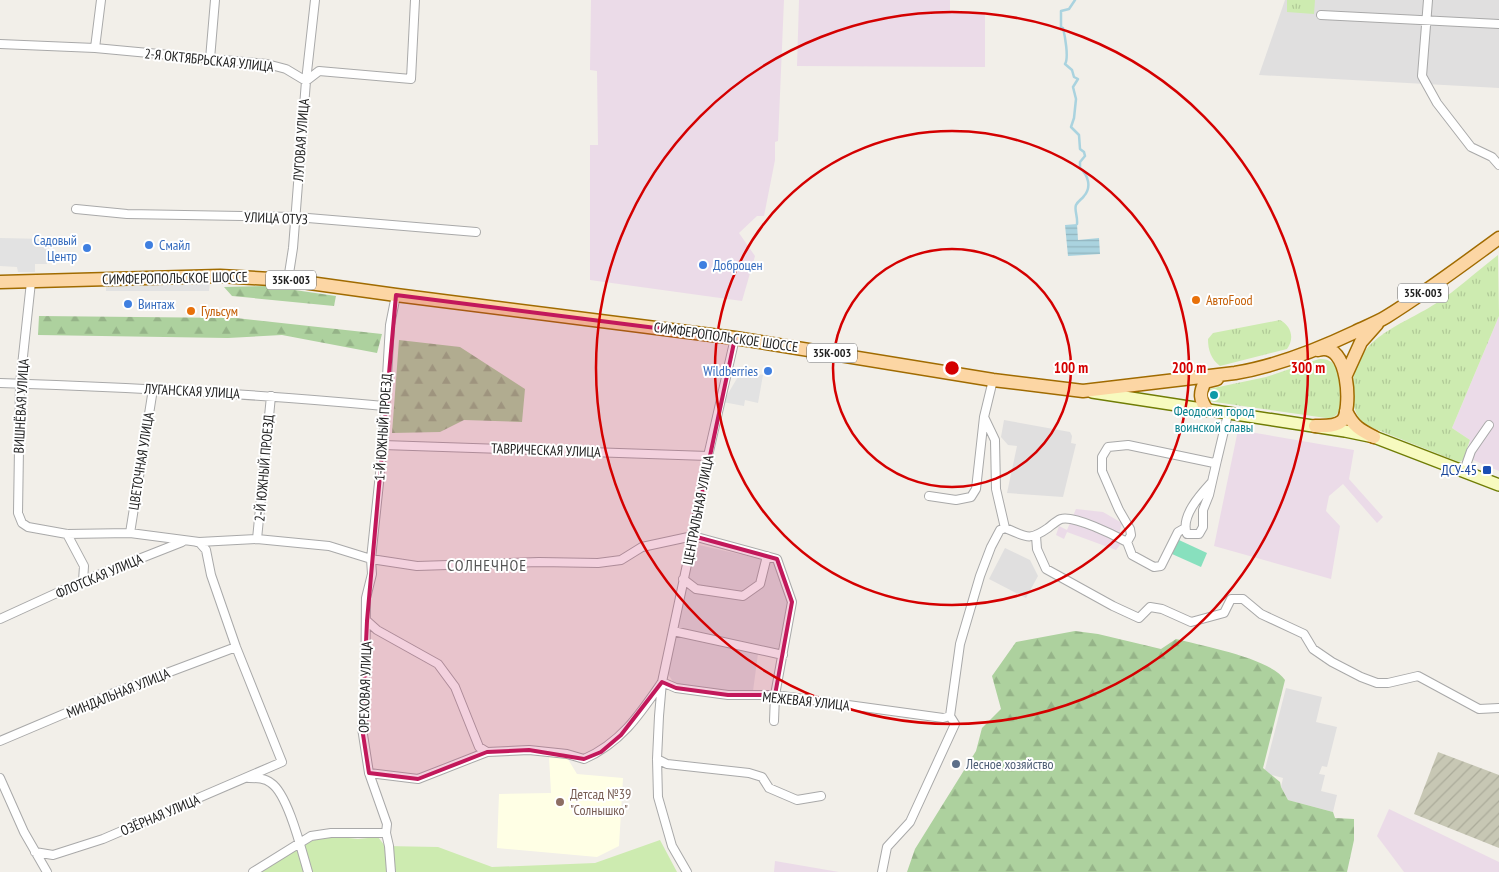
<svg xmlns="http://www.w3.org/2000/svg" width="1499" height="872" font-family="'PT Sans Narrow',sans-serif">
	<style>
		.residential { fill: #e0dfdf }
		.industrial { fill: #ebdbe8 }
		.education { fill: #ffffe5 }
		.construction { fill: url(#construction-furrows) }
		.grass { fill: url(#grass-tufts) }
		.forest { fill: url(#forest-firs) }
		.garden { fill: #cdebb0 }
		.pitch { fill: #88e0be }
		.parking { fill: #e2e2e2 }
		.water { fill: url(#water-rules) }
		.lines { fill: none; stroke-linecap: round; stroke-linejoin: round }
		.stream { stroke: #aad3df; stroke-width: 2.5 }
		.street-casing { stroke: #a9a9a9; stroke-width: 10 }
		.secondary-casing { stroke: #707d05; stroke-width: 14 }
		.primary-casing { stroke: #a06b00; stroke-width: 15 }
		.street { stroke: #fff; stroke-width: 8 }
		.secondary { stroke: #f7fabf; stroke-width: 11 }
		.primary { stroke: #fcd6a4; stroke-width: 12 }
		.marked { fill: #c2185b; fill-opacity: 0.2; stroke: #c2185b; stroke-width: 4; stroke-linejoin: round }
		.ring { fill: none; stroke: #d40000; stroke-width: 2.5 }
		.shop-dot { fill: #3f7fe0; stroke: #fff; stroke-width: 2 }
		.food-dot { fill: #e8710a; stroke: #fff; stroke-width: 2 }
		.culture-dot { fill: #0f9aa8; stroke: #fff; stroke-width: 2 }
		.transit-dot { fill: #1a4fb4; stroke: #fff; stroke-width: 2 }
		.service-dot { fill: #5c6f8a; stroke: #fff; stroke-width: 2 }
		.education-dot { fill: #8d6e63; stroke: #fff; stroke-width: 2 }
		.labels { text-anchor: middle; stroke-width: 4; stroke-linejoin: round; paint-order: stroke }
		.shield { fill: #fff; stroke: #646464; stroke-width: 1 }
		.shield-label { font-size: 12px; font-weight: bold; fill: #222 }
		.street-label { font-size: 14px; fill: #222; stroke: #fff }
		.shop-label { font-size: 14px; fill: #366cbe; stroke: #fff; text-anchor: start }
		.food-label { font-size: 14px; fill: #c56008; stroke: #fff; text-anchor: start }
		.culture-label { font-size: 14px; fill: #0d838f; stroke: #fff }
		.transit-label { font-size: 14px; fill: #164399; stroke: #fff; text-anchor: end }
		.service-label { font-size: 14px; fill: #4e5e75; stroke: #fff; text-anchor: start }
		.education-label { font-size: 14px; fill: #785e54; stroke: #fff; text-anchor: start }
		.quarter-label { font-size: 16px; letter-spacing: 1px; fill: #555; stroke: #fff }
		.centre { fill: #d40000; stroke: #fff; stroke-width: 2.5 }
		.ring-label { font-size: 15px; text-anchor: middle; font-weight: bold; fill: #d40000; stroke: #fff; stroke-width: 4; stroke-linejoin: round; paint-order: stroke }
	</style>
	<defs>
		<pattern id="construction-furrows" width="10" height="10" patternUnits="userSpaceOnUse" patternTransform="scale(1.25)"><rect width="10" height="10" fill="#c7c7b4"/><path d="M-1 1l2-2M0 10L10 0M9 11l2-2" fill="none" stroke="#abab9a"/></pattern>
		<pattern id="grass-tufts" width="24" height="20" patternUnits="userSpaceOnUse" patternTransform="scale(1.25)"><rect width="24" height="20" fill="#cdebb0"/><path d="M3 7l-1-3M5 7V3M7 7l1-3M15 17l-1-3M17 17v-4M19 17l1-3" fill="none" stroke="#b0c997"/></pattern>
		<pattern id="forest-firs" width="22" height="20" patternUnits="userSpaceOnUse" patternTransform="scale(1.25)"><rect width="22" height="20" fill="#add19e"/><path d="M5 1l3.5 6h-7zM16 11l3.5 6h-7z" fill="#95b388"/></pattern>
		<pattern id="water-rules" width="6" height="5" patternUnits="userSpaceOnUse" patternTransform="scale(1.25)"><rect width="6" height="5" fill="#aad3df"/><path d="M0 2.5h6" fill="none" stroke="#92b5bf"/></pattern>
	</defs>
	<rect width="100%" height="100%" fill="#f2efe9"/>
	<path class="residential" d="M 1285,0 L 1499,0 L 1499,88 L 1259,75 Z
		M 1004,420 L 1070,432 L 1072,436 L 1071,443 L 1076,444 L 1063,497 L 1007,493 L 1017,446 L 1008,445 L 1001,437 Z
		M 699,545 L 774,562 L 788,601 L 778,649 L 759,646 L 753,691 L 727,691 L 676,686 L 668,674 L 694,551 Z
		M 1005,548 L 1030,560 L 1038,576 L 1026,598 L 989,579 Z
		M 1286,688 L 1322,697 L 1316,722 L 1337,727 L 1327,767 L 1322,766 L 1319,774 L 1325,775 L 1321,791 L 1337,795 L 1333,812 L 1288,800 L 1281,787 L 1283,778 L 1264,773 Z"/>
	<path class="industrial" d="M 591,0 L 784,0 L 778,141 L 775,142 L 775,160 L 764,216 L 757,216 L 739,233 L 755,256 L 742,301 L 590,280 L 590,145 L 598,145 L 597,71 L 590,70 Z
		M 799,0 L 950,0 L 950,12 L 985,12 L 985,67 L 797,66 Z
		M 1499,316 L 1499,471 L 1466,457 L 1470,440 L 1452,428 Z
		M 1238,430 L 1354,450 L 1349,479 L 1383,517 L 1377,523 L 1343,484 L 1329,496 L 1326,511 L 1340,526 L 1331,579 L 1214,546 Z
		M 1076,509 L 1103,512 L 1122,523 L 1118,539 L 1123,541 L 1116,550 L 1067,532 L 1064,539 L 1056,535 L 1059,526 L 1067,530 Z
		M 1389,809 L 1499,862 L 1499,872 L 1404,872 L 1377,836 Z
		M 775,861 L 839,872 L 774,872 Z"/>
	<path class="education" d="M 549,756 L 566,756 L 577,774 L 623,778 L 619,846 L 597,857 L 497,848 L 499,794 L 551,793 Z"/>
	<path class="construction" d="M 1438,752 L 1499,775 L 1499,848 L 1414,814 Z"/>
	<path class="grass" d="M 1287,0 L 1315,0 L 1314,14 L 1287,12 Z
		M 1498,255 L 1499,316 L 1452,428 L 1470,440 L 1463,460 L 1459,462 L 1365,425 C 1354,414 1352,403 1353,387 C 1355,337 1399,327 1435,304 C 1457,290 1477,271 1498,255 Z
		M 1280,320 C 1291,326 1295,338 1287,349 L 1220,366 C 1211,359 1208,350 1208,339 L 1213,333 Z
		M 1319,359 C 1340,358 1340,378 1340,394 C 1340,401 1341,409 1337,414 C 1334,418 1330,418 1326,418 L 1208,401 L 1209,389 L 1266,377 Z"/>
	<path class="forest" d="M 267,286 L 336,296 L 334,306 L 232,296 L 224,287 Z
		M 39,316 L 236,318 L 382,334 L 377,353 L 282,335 L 228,338 L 38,335 Z
		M 399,340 L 460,347 L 525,389 L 522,422 L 464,420 L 440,432 L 392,433 Z
		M 1075,631 L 1098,634 L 1161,649 L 1176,639 C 1203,646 1270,658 1285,680 L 1263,768 L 1280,782 L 1281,787 L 1288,800 L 1333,812 L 1335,818 L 1354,819 L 1354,840 L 1347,872 L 907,872 L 915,849 L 976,751 L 982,728 L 1001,709 L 992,676 L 1016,642 Z"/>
	<path class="garden" d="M 329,836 L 358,839 L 378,837 L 385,846 L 438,847 L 492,867 L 595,863 L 660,840 L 677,872 L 262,872 L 305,843 Z"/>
	<path class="pitch" d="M 1179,540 L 1207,553 L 1201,567 L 1172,554 Z"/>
	<path class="parking" d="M 0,238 L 47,239 L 47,264 L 35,264 L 35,272 L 18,272 L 17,267 L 0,266 Z
		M 210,281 L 209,291 L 106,291 L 106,283 Z
		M 742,370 L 763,375 L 758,403 L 745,400 L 744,406 L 723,402 Z"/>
	<path class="water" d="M 1077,224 L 1078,240 L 1099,238 L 1100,254 L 1068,256 L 1065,225 Z"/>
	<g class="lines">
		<path class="stream" d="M 1075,0 L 1069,9 L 1061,11 L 1061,27 L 1063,28 C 1065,36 1069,58 1065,64 L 1072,70 L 1074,77 L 1078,79 L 1073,87 L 1076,99 L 1074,118 L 1071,127 L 1079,135 L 1080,149 L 1084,152 L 1085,156 L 1080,162 L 1080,168 C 1088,175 1092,187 1084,196 C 1082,199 1078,201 1076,205 C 1074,210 1078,217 1077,224"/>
		<g class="street-casing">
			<path id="street" d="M 1428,0 L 1422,76 L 1437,103 L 1471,147 L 1492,157 L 1499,165
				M 1321,15 L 1499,24
				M 0,44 L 95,48 L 267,64 L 286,69 L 306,81 L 319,71 L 411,79 L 415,0
				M 95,48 L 101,0
				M 210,59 L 215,0
				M 76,209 L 127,214 L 296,217 L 476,232
				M 288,280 L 293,248 L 306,81 L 315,0
				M 31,282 L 20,384 L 18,513 L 22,523 L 28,527 L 67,534 L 130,533 L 199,542 L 257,539 L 329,546 L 371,559 L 417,566 L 539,562 L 598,563 L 621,560 L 642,547 L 693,536 L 777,559 L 792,602 L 775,695 L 774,721
				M 0,383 C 128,387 256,394 384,406
				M 383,445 L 708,456
				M 1464,471 L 1471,451 L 1489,425
				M 1211,483 C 1200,495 1180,517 1187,534 L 1199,534 L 1203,527 L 1203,510 L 1209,495 L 1217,460
				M 929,496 L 956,500 L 971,497 L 976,489 L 984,417
				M 1005,528 C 1026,536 1028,542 1048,528 C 1052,525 1056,521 1061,519 C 1074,515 1114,535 1127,542 L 1131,535 L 1130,529 L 1119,510 L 1102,471 L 1102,457 L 1108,447 L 1128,445 L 1214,463 L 1217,460 L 1228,414
				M 130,533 L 153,389
				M 67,534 L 84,566 L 83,581
				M 1036,536 L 1037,549 L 1046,569 L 1113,606 L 1139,618 L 1150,607 L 1162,609 L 1191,622 L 1224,613 L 1231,599 L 1243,599 L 1261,614 L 1304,634 L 1313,649 L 1332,662 L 1361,677 L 1377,683 L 1388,683 L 1418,676 L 1479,709 L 1499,708
				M 257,539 L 271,396
				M 1127,542 L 1132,555 L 1154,567 L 1161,566 L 1178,532 L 1185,528
				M 683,579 L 696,589 L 743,596 L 760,584 L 767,556
				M 0,619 L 83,581 L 182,542
				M 367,621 L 377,630 L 438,664 L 455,687 L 479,747 L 487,752
				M 673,631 L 783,655
				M 0,741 L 111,694 L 236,647
				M 657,759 L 667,764 L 749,773 L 762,777 L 769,788 L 797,800 L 821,796
				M 369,773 L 418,779 L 487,752 L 529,750 L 567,754 L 584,759 C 621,743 640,714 662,682 L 676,688 L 728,695 L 775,695 L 943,718 L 950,716
				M 0,778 L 24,832 L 47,872
				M 249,778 C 257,778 265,778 271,783 C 288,794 302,852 308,872
				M 35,852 L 53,855 L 103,839 L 282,762 L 236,647 L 211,575 L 206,550 L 199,542 L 196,542
				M 253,872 L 311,836 L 331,833 L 386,833
				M 391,872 L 389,846 L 386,833 L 387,824 L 369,773 L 362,728 L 365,709 L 366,598 L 372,574 L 371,559 L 383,445 L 390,325 L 396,295
				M 687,872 L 672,846 L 658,797 L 657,759 L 659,716 L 662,682 L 693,536 L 708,456 L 735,338
				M 882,872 L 887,847 L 910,822 L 955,724 L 950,716 L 960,644 L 980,576 L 991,547 L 1000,530 L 1005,528 L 996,489 L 995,440 L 984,417 L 993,380"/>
		</g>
		<g class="secondary-casing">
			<path id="secondary" d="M 1092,392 L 1345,431 L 1374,437 L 1499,485"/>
		</g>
		<g class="primary-casing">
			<path id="primary" d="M 0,282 L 220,276 L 288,280 L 396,295 L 735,338 L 993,380 L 1083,391 L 1235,373 C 1277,366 1317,350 1355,332 C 1365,327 1376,323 1386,317 C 1425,293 1462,265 1499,238
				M 1346,375 L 1361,342 L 1377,324
				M 1207,410 C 1200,400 1199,393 1205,382 L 1217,379
				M 1346,411 C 1353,426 1360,430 1374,437
				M 1315,426 C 1324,426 1335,427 1342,421 C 1352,413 1350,339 1318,350"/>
		</g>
		<use href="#street" class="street"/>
		<use href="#secondary" class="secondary"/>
		<use href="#primary" class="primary"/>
	</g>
	<path class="marked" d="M 396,295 L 735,338 L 693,536 L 777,559 L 792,602 L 775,695 L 728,695 L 676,688 L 662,682 L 621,735 L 601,752 L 584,759 L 529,750 L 487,752 L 418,779 L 369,773 L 362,728 L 367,621 Z"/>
	<g class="ring">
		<circle cx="952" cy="368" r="119"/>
		<circle cx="952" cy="368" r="237"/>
		<circle cx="952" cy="368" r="356"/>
	</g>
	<g class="shop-dot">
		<circle cx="149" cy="245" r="5"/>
		<circle cx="87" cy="248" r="5"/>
		<circle cx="703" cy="265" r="5"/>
		<circle cx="128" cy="304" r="5"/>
		<circle cx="768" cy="371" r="5"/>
	</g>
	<g class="food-dot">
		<circle cx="1196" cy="300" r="5"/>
		<circle cx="191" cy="311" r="5"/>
	</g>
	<circle class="culture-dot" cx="1214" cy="395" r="5"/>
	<rect class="transit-dot" x="1482" y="465" width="10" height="10" rx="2.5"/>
	<circle class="service-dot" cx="956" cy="764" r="5"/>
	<circle class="education-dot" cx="560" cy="802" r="5"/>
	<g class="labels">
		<g class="shield">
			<rect x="266" y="270.5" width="50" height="19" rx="4"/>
			<rect x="1398" y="283.5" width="50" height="19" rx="4"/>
			<rect x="807" y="343.5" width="50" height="19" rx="4"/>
		</g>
		<g class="shield-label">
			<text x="291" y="284">35К-003</text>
			<text x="1423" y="297">35К-003</text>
			<text x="832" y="357">35К-003</text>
		</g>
		<g class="street-label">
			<text transform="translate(209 60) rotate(6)" y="5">2-Я ОКТЯБРЬСКАЯ УЛИЦА</text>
			<text transform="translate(301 140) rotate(-86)" y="5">ЛУГОВАЯ УЛИЦА</text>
			<text transform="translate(276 218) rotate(2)" y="5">УЛИЦА ОТУЗ</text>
			<text transform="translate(175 278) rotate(-1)" y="5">СИМФЕРОПОЛЬСКОЕ ШОССЕ</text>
			<text transform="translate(726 337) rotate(8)" y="5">СИМФЕРОПОЛЬСКОЕ ШОССЕ</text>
			<text transform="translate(192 391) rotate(3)" y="5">ЛУГАНСКАЯ УЛИЦА</text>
			<text transform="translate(21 406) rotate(-87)" y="5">ВИШНЁВАЯ УЛИЦА</text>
			<text transform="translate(383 427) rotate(-86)" y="5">1-Й ЮЖНЫЙ ПРОЕЗД</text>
			<text transform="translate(546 450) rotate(2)" y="5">ТАВРИЧЕСКАЯ УЛИЦА</text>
			<text transform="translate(141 461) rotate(-81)" y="5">ЦВЕТОЧНАЯ УЛИЦА</text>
			<text transform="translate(264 468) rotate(-85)" y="5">2-Й ЮЖНЫЙ ПРОЕЗД</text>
			<text transform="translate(698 510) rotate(-79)" y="5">ЦЕНТРАЛЬНАЯ УЛИЦА</text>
			<text transform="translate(99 576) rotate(-23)" y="5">ФЛОТСКАЯ УЛИЦА</text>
			<text transform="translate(365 687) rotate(-88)" y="5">ОРЕХОВАЯ УЛИЦА</text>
			<text transform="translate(118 693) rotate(-22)" y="5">МИНДАЛЬНАЯ УЛИЦА</text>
			<text transform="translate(806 701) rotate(6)" y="5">МЕЖЕВАЯ УЛИЦА</text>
			<text transform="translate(160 815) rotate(-23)" y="5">ОЗЁРНАЯ УЛИЦА</text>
		</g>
		<g class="shop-label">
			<text x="77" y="245" text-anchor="end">Садовый<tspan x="77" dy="16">Центр</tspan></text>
			<text x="159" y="250">Смайл</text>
			<text x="713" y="270">Доброцен</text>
			<text x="138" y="309">Винтаж</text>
			<text x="758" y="376" text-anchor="end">Wildberries</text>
		</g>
		<g class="food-label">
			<text x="1206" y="305">АвтоFood</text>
			<text x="201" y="316">Гульсум</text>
		</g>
		<g class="culture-label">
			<text x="1214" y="416">Феодосия город<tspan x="1214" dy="16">воинской славы</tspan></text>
		</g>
		<g class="transit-label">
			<text x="1477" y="475">ДСУ-45</text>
		</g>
		<g class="service-label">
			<text x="966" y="769">Лесное хозяйство</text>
		</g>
		<g class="education-label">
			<text x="570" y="799">Детсад №39<tspan x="570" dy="16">"Солнышко"</tspan></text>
		</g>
		<g class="quarter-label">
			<text x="487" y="571">СОЛНЕЧНОЕ</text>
		</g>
	</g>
	<circle cx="952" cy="368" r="8" class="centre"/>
	<g class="ring-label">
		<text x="1071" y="373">100 m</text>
		<text x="1189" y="373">200 m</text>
		<text x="1308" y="373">300 m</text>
	</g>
</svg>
